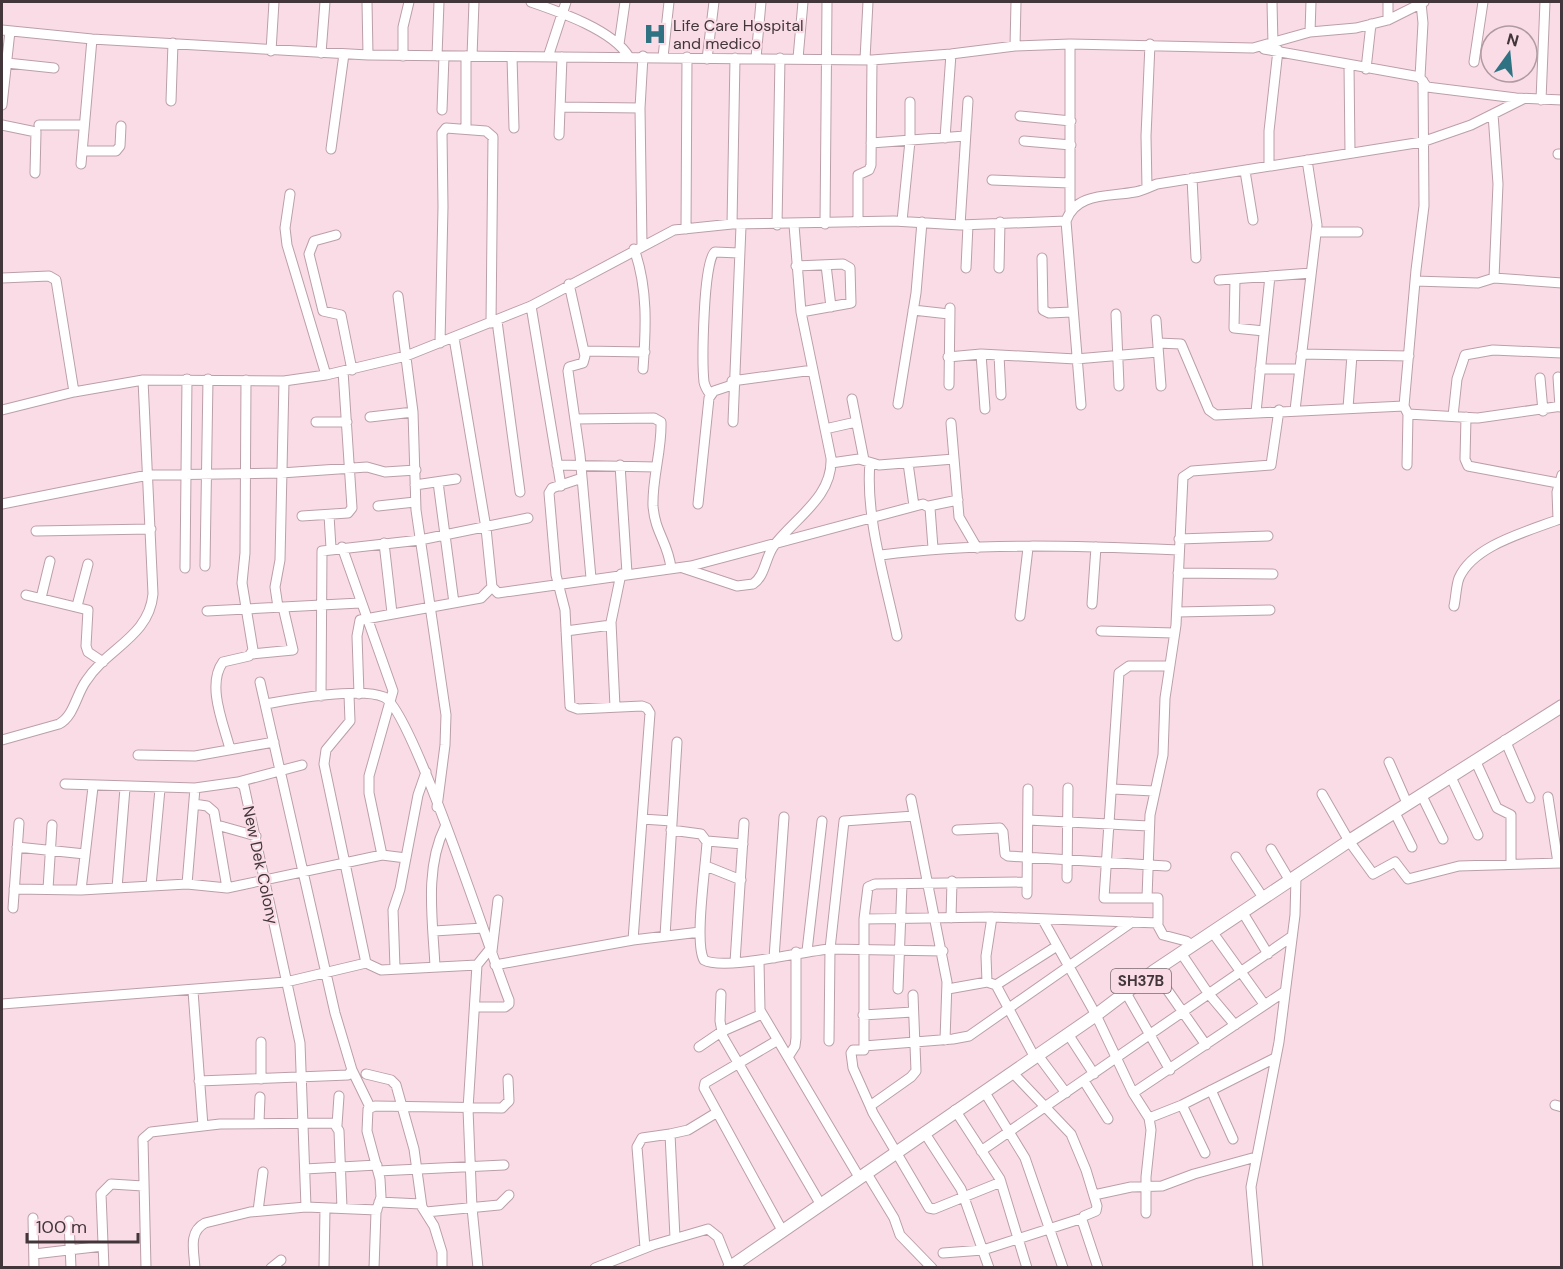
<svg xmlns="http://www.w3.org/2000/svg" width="1563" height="1269" font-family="'DM Sans',sans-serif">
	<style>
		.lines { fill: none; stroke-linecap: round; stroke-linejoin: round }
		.minor-casing { stroke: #bb9fa8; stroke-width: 11 }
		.major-casing { stroke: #bb9fa8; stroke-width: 14 }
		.minor { stroke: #fff; stroke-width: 9 }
		.major { stroke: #fff; stroke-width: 12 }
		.labels { text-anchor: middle; stroke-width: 4.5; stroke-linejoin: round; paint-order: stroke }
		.shield { fill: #fadce7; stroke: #79686e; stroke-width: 1.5 }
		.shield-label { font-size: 15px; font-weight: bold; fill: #42363a }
		.poi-label { font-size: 16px; fill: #42363a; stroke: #fadce7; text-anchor: start }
		.street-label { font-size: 16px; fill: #42363a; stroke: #fadce7 }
	</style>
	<rect width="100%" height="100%" fill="#fadce7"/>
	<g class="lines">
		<g class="minor-casing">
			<path id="minor" d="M 367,2 L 368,55
				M 531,2 C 560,12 613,30 629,57
				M 1272,2 L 1273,44
				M 1388,2 L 1388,20
				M 2,30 L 92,39 L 368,55 L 872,60 L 951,54 L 1015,46 L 1070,44 L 1253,48 L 1310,32 L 1356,28 L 1388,20 L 1424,2
				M 1310,32 L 1311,2
				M 619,44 L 625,2
				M 1015,46 L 1016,2
				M 1264,49 L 1420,77 L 1423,23 L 1421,3
				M 271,51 L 274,2
				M 321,53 L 325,2
				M 403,56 L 403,27 L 409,2
				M 437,56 L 439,2
				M 472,56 L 474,2
				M 512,57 L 514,128
				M 548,57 L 566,2
				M 663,57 L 669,2
				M 756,58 L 761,2
				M 798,58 L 803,2
				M 707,59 L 714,2
				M 865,59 L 868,2
				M 1474,62 L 1483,2
				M 7,63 L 54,68
				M 1349,65 L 1350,153
				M 1366,69 L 1371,24
				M 1421,79 L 1427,87 L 1516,98 L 1562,100
				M 1541,100 L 1545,2
				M 171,101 L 173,43
				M 2,105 L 10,31
				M 560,107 L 640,108
				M 442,110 L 444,56
				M 1493,114 L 1498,184 L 1494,278
				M 1020,116 L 1071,121
				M 2,125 L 36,132 L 35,173
				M 39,125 L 84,125
				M 466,128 L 466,56
				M 559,135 L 562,57
				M 945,138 L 951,54
				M 1024,141 L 1071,145
				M 871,143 L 965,136
				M 331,149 L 344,54
				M 82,151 L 116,151 L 120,146 L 121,126
				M 1558,154 L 1562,154
				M 81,164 L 92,39
				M 1269,166 L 1269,131 L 1278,50
				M 1245,171 L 1253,220
				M 1192,178 L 1196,258
				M 992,180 L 1070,183
				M 1147,188 L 1146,136 L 1150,44
				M 290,194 L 285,228 L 287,245 L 326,375
				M 1070,210 L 1070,44
				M 902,221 L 910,141 L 910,102
				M 1066,221 L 1081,405
				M 858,222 L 858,175 L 869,170 L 871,165 L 872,60
				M 732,224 L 735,58
				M 825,224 L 827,2
				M 777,225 L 780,58
				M 960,225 L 968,101
				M 686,229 L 687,57
				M 1316,232 L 1358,232
				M 336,235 L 314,241 L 309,254 L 323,311 L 341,315 L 352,370
				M 642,245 L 640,108 L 643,56
				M 634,249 C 648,287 646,329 643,369
				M 1042,258 L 1043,310 L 1049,313 L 1072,312
				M 826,265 L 831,307
				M 796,266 L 843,264 L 850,268 L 851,303 L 801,312
				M 966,268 L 968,225
				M 999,268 L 1000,222
				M 2,278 L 49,276 L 56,280 L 74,392
				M 1235,279 L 1234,328 L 1264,331
				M 1219,280 L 1311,273
				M 1415,281 L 1478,283 L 1494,278 L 1562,283
				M 569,284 L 585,356 L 583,363 L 569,367 L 568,371 L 580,455 L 591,578
				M 398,296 L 413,412 L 416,510 L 446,715 L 445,745 L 437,807
				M 531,306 L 561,486
				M 913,310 L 949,314
				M 1116,314 L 1119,386
				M 1156,320 L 1161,386
				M 497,321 L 520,492
				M 440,343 L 443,207 L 442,133 L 446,128 L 486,131 L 493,137 L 491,323
				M 1158,343 L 1181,344 L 1209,410 L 1216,415 L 1404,406
				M 584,351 L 645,352
				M 981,354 L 985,409
				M 1301,354 L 1409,356
				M 999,355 L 1001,395
				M 948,357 L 981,354 L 1076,359 L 1158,352
				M 1260,369 L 1299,369
				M 1558,377 L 1560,407
				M 1540,378 L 1543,411
				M 732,381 L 813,370
				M 949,385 L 950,308
				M 710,394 C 707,390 705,387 704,382 C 702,363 703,259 715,252 L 739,253
				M 852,399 L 864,460
				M 898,404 L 916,293 L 922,222
				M 1348,408 L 1352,355
				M 2,410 L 74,392 L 143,380 L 284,381 L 326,375 L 406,356 L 531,306 L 674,230 L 732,224 L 894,221 L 960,225 L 1066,221 C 1076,192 1109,197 1135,192 C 1142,191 1149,187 1157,184 L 1422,142 L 1471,125 L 1523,99
				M 1295,410 L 1317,225 L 1307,160
				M 1256,412 L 1270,276
				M 1408,414 L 1478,418 L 1562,406
				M 1453,416 L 1457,379 L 1465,355 L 1493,350 L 1562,353
				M 370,417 L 413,412
				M 1466,417 L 1465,459 L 1468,466 L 1558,483
				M 575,419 L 654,418 L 661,422 C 662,450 652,478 653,506 C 655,533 668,542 671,568
				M 316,422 L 347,422
				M 733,422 L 741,226
				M 951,423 L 959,517 L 977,548
				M 825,429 L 856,422
				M 831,463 L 859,459 L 879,465 L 954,459
				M 870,463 C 865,517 886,583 897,636
				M 908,463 L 914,506
				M 557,465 L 656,467
				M 620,465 L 627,573
				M 1407,465 L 1408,414 L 1404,406 L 1416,270 L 1424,206 L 1423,81
				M 582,478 L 552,488 L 549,493 L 556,575 L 565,610 L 570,706 L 578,709 L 642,706 L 647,708 L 650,713 L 633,940
				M 438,482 L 454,603
				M 415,485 L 456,479
				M 2,504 L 148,475 L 281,473 L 367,467 L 385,472 L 416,470
				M 698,504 L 709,398 L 714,391 L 732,385
				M 378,506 L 415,502
				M 929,506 L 958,500
				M 329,515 L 331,548
				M 302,516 L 348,513 L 352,508 L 343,371
				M 1558,519 L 1557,492 L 1562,475
				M 36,531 L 151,529
				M 1179,539 L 1268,536
				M 384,543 L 392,613
				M 342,547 L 393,691 L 369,776 L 369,793 L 382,855
				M 881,555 C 979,542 1080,546 1179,550
				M 205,566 L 208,379
				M 185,568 L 187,379
				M 683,568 L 737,586 L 753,584 C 765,576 765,559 773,547 C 793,519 833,498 831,458 L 801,312 L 794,225
				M 1178,573 L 1273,574
				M 492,587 L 498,593 L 691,566 L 923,504 L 930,508 L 933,548
				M 26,595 L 88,610 L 86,646 L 88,652 L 103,662
				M 41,598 L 50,561
				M 1092,604 L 1096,547
				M 77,606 L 88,564
				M 1454,606 C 1456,597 1456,586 1459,578 C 1474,544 1530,531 1562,518
				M 278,607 L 275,587 L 280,560 L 284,381
				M 207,611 L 360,603
				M 1177,612 L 1270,610
				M 1020,616 L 1028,548
				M 566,631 L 611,625
				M 1101,631 L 1174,633
				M 252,654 L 293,650 L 283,607
				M 359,694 L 357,636 L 360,620 L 481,598 L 492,587 L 486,528 L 454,338
				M 321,696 L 322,551 L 420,540 L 528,518
				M 266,704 C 292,699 361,687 384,697 C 412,709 491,956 509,1000 L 509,1004 L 505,1007 L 476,1007
				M 615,707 L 611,622 L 621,574
				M 2,740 L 59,724 C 74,716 76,695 86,681 C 107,648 149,637 153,594 L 143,380
				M 1505,740 L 1530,798
				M 230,749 C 224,725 206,685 223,662 L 249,656 L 253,650 L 242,583 L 245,553 L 246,380
				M 138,755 L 195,756 L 274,742
				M 1475,760 L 1497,808 L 1511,815 L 1511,864
				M 1389,762 L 1407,803
				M 1450,775 L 1478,835
				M 238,782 L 302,765
				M 65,784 L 195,788 L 238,782 L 244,786 L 300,1043 L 306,1207 L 250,1212 L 205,1223 C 188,1232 194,1251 195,1268
				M 1112,789 L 1154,791
				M 1322,794 L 1349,841 L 1373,874 L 1395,862 L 1408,879 L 1459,866 L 1562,863
				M 1421,794 L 1443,839
				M 1548,797 L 1558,863
				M 911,799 L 947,982 L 945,1040
				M 194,804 L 207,806 L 214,812 L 227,888
				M 1394,811 L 1412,847
				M 914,816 L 844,821 L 830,949 L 943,951
				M 642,819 L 672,821
				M 1028,820 L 1149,826
				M 217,825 L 256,836
				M 671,830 L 701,834 L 707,842 C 706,865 694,943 704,960 C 724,971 803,951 830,949 L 829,1041
				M 957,830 L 1000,828 L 1003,832 L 1005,854 L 1008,856 L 1166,866
				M 707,841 L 743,844
				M 17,847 L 85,854
				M 1271,849 L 1290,881
				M 1236,857 L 1264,899
				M 706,866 L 741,880
				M 1067,878 L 1068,788
				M 187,884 L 195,788
				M 151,886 L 160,789
				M 117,888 L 125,788
				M 14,889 L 81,890 L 187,884 L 227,888 L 382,855 L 406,858
				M 48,889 L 52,825
				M 81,890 L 93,787
				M 1027,894 L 1028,789
				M 1147,898 L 1150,815 L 1163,755 L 1165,698 L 1176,625 L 1183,477 L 1192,471 L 1271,465 L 1279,410
				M 13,908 L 19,823
				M 1243,913 L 1268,954
				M 951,918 L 952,881
				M 864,919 L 992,917 L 1158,923 L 1158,898 L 1104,898 L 1119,673 L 1129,666 L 1169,666
				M 1043,920 L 1096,1015 L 1133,1093 L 1149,1118 L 1151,1130 L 1146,1177 L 1146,1213
				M 1157,924 L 1163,935 L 1186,941 L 1193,946
				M 434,931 L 483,928
				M 1213,933 L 1264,1004
				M 665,936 L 677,742
				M 492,951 L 498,900
				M 807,951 L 822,821
				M 1181,953 L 1208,993 L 1235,1025
				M 774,958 L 784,817
				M 759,961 L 760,1010 L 859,1177
				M 735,962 L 744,823
				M 366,963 L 381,970 L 477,965
				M 495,965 L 633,940 L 700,932
				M 435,967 C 433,922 424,869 445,827
				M 395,968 L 393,910 L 400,889 L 418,795 L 426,772
				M 1154,971 L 1206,1045
				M 987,982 L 986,956 L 992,917
				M 996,985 L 1057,946
				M 898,989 L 902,884
				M 948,989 L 987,982 L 996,985 L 1034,1056
				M 193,991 L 203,1126
				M 1126,993 L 1170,1070
				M 721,994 L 720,1021 L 723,1037 L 821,1205
				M 913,995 L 916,1071 L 911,1077 L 870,1106 L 873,1113 L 929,1208 L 934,1209 L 1001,1182
				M 2,1004 L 286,982 L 366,963 L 324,764 L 326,750 L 350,721 L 349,695
				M 863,1015 L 913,1012
				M 1068,1034 L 1094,1074
				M 778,1040 L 705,1083 L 704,1088 L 783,1232
				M 261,1042 L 261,1079
				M 864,1046 L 953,1039 L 969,1036 L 1132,922
				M 699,1047 L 721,1032 L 762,1014
				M 1037,1054 L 1066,1093
				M 788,1057 L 795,1046 L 796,1038 L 796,952
				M 352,1070 L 370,1107
				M 1012,1072 L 1071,1134 L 1086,1170 L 1097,1206 L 1096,1211 L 1084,1216 L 1082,1220 L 1098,1268
				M 366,1074 L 391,1080 L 396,1085 L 414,1149 L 422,1207 L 434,1226 L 442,1252 L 442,1268
				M 199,1081 L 348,1075 L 352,1070 L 335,1013 L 260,682
				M 1084,1081 L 1108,1119
				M 1211,1090 L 1233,1139
				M 984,1091 L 1025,1158 L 1063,1268
				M 1133,1093 L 1284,992
				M 1182,1105 L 1205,1153
				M 1555,1105 L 1562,1107
				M 870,1106 L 853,1068 L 851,1053 L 853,1050 L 864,1050 L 864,919 L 868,887 L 875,884 L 1027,882
				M 955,1110 L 1000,1179 L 1027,1268
				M 1149,1118 L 1182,1105 L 1275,1058
				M 259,1122 L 260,1097
				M 337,1125 L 339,1096
				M 924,1132 L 961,1189 L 989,1268
				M 981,1151 L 1291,937
				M 305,1169 L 377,1165
				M 378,1171 L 504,1165
				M 866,1172 L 894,1218 L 900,1235 L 932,1268
				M 1094,1195 L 1131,1187 L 1162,1186 L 1194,1174 L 1256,1157
				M 379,1202 L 421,1204
				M 306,1207 L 377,1210
				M 258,1211 L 263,1172
				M 426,1212 L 499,1205 L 509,1195
				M 33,1218 L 34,1268
				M 69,1221 L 71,1268
				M 675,1238 L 670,1134 L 688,1130 L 716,1113
				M 645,1248 L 637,1147 L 642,1138 L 670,1134
				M 943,1253 L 983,1250 L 1083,1218
				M 34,1254 L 103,1246
				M 104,1268 L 101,1194 L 111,1184 L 143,1186
				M 146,1268 L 143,1139 L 151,1132 L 220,1124 L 334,1123 L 339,1131 L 342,1208
				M 271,1268 L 281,1260
				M 324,1268 L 325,1208
				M 374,1268 L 376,1212 L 381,1197 L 380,1179 L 367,1131 L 368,1109 L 375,1106 L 502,1108 L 509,1101 L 508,1079
				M 478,1268 L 472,1208 L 468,1109 L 477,965 L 490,949
				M 595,1268 L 653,1245 L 708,1229 L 718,1237 L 730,1267
				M 1258,1268 L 1251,1187 L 1279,1042 L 1295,915 L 1296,877"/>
		</g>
		<g class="major-casing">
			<path id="major" d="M 729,1268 L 1096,1015 L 1154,971 L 1349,841 L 1562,706"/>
		</g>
		<use href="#minor" class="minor"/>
		<use href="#major" class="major"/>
	</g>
	<defs>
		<g id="hospital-bare" transform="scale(1.8)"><path d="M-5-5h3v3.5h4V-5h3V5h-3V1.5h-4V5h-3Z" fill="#2f7383" stroke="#fadce7" stroke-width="2.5" paint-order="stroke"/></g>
	</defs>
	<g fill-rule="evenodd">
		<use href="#hospital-bare" x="655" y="34"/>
	</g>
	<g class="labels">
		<rect class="shield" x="1111" y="969" width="60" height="24" rx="4.5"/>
		<g class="shield-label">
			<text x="1141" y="986">SH37B</text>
		</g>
		<g class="poi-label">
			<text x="673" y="31">Life Care Hospital<tspan x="673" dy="18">and medico</tspan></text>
		</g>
		<g class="street-label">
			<text transform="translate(261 865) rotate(78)" y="6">New Dek Colony</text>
		</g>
	</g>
	<rect width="1563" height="1269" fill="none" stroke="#42363a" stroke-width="6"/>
	<g transform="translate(1509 54) rotate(15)"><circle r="28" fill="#fadce7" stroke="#b09aa2" stroke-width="1.5"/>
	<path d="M0-4.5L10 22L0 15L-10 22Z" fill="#2f7383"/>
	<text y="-9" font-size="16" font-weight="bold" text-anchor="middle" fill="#42363a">N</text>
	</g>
	<path d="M27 1233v9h111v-9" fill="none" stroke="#42363a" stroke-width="3"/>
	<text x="36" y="1233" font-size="18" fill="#42363a" stroke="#fadce7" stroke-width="4.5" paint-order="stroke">100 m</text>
</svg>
